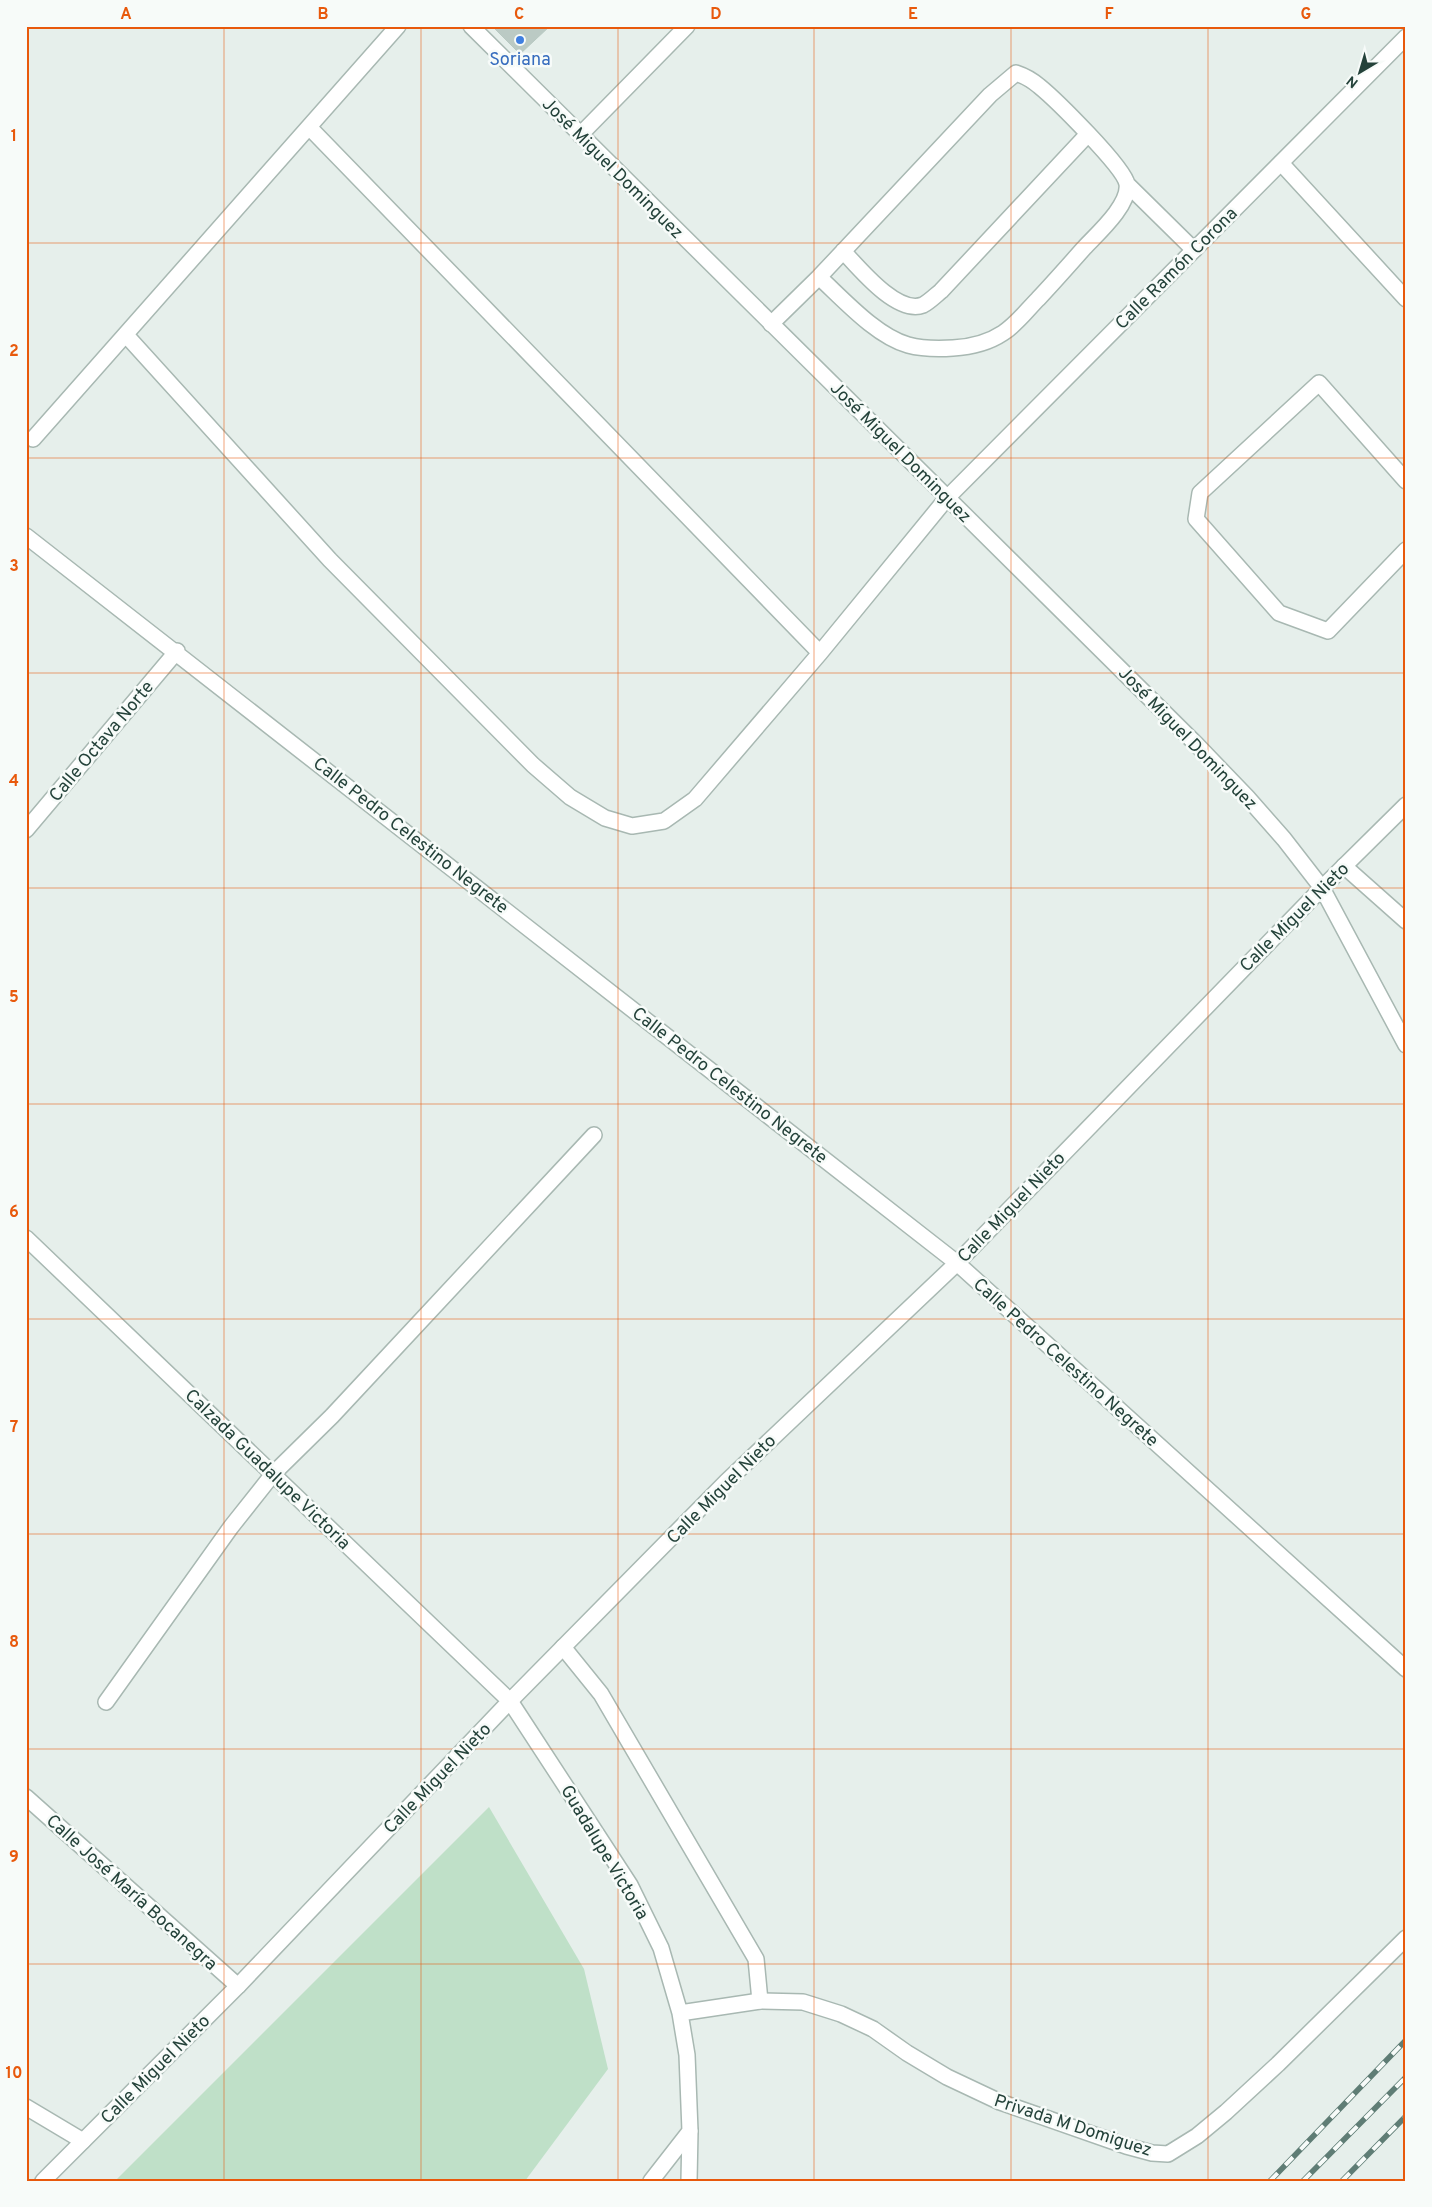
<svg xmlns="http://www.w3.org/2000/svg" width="1432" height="2207" font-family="Overpass,sans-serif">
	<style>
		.green { fill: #bfe0c8 }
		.building { fill: #bbcac4; stroke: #b8c9c2 }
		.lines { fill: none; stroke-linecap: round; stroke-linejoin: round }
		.service-casing { stroke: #a8b8b2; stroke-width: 18 }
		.minor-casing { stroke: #a8b8b2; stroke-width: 18 }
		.tertiary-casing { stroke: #a8b8b2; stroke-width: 18 }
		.service { stroke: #fff; stroke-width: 15 }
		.minor { stroke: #fff; stroke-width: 15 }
		.tertiary { stroke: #fff; stroke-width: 15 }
		.rail-casing { stroke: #5f7d75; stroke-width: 5.5 }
		.rail { stroke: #f7fbf9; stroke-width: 4; stroke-dasharray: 11; stroke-linecap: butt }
		.grid { fill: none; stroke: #e8590c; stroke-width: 1; stroke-opacity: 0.55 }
		.shop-dot { fill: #3f7fe0; stroke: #f7fbf9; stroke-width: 2 }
		.labels { text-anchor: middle; stroke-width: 5; stroke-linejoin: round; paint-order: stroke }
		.shop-label { font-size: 18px; fill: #366cbe; stroke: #f7fbf9 }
		.street-label { font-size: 18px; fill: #24423a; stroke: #f7fbf9 }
		.neatline { fill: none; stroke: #e8590c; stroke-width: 2 }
		.grid-label { font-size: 16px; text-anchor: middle; font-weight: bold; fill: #e8590c }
	</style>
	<rect width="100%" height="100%" fill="#e6efeb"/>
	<path class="green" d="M 489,1807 L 584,1969 L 608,2069 L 525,2181 L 115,2181 Z"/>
	<path class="building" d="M 492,26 L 550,26 L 520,54 Z"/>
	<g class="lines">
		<g class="service-casing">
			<path id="service" d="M 309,127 L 820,653
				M 1281,163 L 1406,299
				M 1127,184 L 1194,250
				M 843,251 C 859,268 897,315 923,305 C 929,302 936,295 941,291 L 1088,134
				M 771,324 L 819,277 L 990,95 L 1016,73 C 1025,76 1032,80 1039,86 C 1055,99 1124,167 1127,184 C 1130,205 1097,234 1084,248 C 1069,265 1054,282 1038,299 C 1027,310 1017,324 1003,333 C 988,343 971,347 953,348 C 938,349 923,349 908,345 C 876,336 843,299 819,277
				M 126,335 L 330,560 L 533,765 L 570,797 L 605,818 L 632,826 L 664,821 L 695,799 L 820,653 L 947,498
				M 33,439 L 398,26
				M 1406,481 L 1319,383 L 1200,493 L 1196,519 L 1279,613 L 1328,631 L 1406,550
				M 563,1647 L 601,1694 L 756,1959 L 760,2001
				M 106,1702 L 231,1527 L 273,1474 L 332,1416 L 594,1135
				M 689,2181 L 690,2131"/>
		</g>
		<g class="minor-casing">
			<path id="minor" d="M 471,26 L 1197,745 L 1247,797 L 1284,839 L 1322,888 L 1406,1045
				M 580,135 L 687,26
				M 947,498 L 1406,37
				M 26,536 L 957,1263 L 1406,1669
				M 26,830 L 177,651
				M 1344,866 L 1406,921
				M 510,1701 L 630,1885 L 661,1948 L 680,2013 L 687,2055 L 690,2131 L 651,2181
				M 26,1797 L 238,1986
				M 680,2013 L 760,2001 L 803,2002 L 841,2014 L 873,2029 L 907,2053 L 947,2077 L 1000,2102 L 1126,2146 L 1152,2153 L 1168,2154 L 1197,2136 L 1226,2112 L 1278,2064 L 1406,1938
				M 26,2107 L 83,2141"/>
		</g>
		<g class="tertiary-casing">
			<path id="tertiary" d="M 26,1238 L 510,1701
				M 43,2181 L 238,1986 L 510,1701 L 726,1482 L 957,1263 L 1322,888 L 1406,805"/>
		</g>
		<use href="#service" class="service"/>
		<use href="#minor" class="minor"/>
		<use href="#tertiary" class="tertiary"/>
		<g class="rail-casing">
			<path id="rail" d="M 1270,2181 L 1406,2040
				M 1303,2181 L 1406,2077
				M 1342,2181 L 1406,2116"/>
		</g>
		<use href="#rail" class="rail"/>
	</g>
	<path class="grid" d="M 224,26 L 224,2181M 421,26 L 421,2181M 618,26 L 618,2181M 814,26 L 814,2181M 1011,26 L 1011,2181M 1208,26 L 1208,2181M 26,243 L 1406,243M 26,458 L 1406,458M 26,673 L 1406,673M 26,888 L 1406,888M 26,1104 L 1406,1104M 26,1319 L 1406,1319M 26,1534 L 1406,1534M 26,1749 L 1406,1749M 26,1964 L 1406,1964"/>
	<circle class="shop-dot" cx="520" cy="40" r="5"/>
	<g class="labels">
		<g class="shop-label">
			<text x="520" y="65">Soriana</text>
		</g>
		<g class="street-label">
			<text transform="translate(613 168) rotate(45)" y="6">José Miguel Dominguez</text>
			<text transform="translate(1176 268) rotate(-45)" y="6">Calle Ramón Corona</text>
			<text transform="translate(901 452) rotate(45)" y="6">José Miguel Dominguez</text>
			<text transform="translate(1188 738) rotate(46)" y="6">José Miguel Dominguez</text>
			<text transform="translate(101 741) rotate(-50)" y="6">Calle Octava Norte</text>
			<text transform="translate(411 835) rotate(38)" y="6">Calle Pedro Celestino Negrete</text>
			<text transform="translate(1294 917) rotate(-45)" y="6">Calle Miguel Nieto</text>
			<text transform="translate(730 1085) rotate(38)" y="6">Calle Pedro Celestino Negrete</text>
			<text transform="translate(1011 1207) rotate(-46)" y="6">Calle Miguel Nieto</text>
			<text transform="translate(1066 1362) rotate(42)" y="6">Calle Pedro Celestino Negrete</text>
			<text transform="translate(268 1469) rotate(44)" y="6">Calzada Guadalupe Victoria</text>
			<text transform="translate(721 1489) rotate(-45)" y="6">Calle Miguel Nieto</text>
			<text transform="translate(437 1778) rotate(-46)" y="6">Calle Miguel Nieto</text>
			<text transform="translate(605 1852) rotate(59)" y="6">Guadalupe Victoria</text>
			<text transform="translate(132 1892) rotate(42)" y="6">Calle José María Bocanegra</text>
			<text transform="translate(155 2069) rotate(-45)" y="6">Calle Miguel Nieto</text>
			<text transform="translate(1073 2125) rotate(18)" y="6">Privada M Domiguez</text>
		</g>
	</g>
	<rect width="1432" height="2207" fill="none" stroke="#f7fbf9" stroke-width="55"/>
	<g transform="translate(1360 72) rotate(218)" stroke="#f7fbf9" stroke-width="4" paint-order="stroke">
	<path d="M0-4L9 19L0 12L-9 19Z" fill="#24423a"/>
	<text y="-8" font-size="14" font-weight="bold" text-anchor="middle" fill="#24423a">N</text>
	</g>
	<rect x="28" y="28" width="1376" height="2152" class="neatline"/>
	<g class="grid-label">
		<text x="126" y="19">A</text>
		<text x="323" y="19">B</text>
		<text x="519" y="19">C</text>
		<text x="716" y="19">D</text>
		<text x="913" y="19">E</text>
		<text x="1109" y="19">F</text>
		<text x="1306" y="19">G</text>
		<text x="14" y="141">1</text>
		<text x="14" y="356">2</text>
		<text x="14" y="571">3</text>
		<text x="14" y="786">4</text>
		<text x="14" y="1002">5</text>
		<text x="14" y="1217">6</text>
		<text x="14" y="1432">7</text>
		<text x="14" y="1647">8</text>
		<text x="14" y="1862">9</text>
		<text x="14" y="2078">10</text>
	</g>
</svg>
